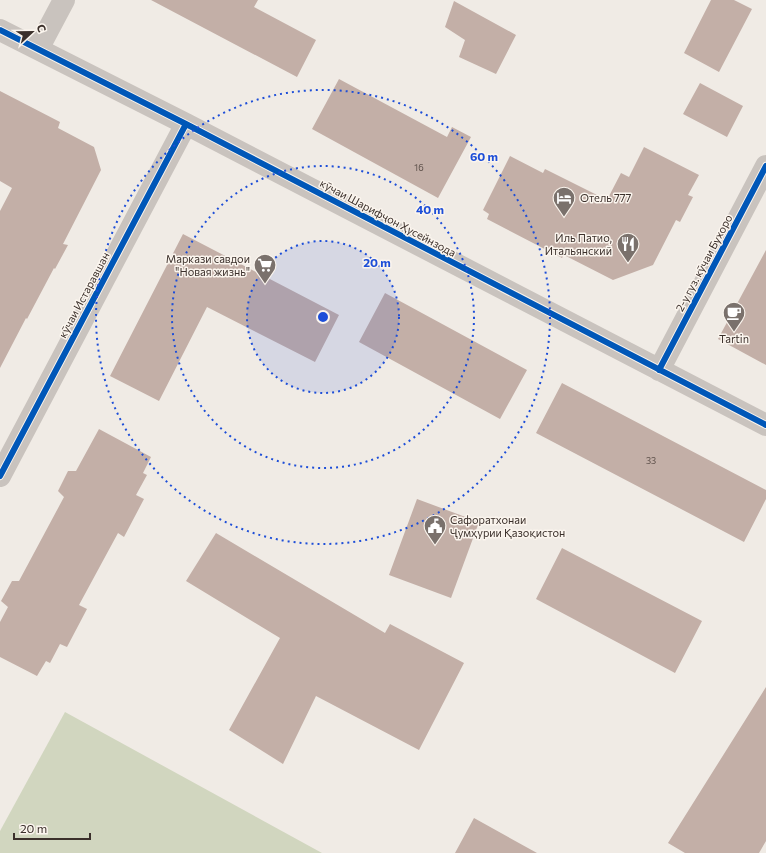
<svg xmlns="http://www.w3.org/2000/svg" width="766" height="853" font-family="Commissioner,sans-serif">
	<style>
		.green { fill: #d1d6bf }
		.building { fill: #c3afa7 }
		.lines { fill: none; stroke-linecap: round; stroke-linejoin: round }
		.street { stroke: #c9c3be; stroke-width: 22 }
		.cycleway-casing { stroke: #fbf5ee; stroke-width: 8 }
		.cycleway { stroke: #0057b8; stroke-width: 6 }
		.ring { fill: none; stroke: #1d4ed8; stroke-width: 2; stroke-dasharray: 2 4 }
		.labels { text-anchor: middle; stroke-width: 3; stroke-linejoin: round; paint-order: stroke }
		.number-label { font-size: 9px; fill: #5d504a }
		.poi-label { font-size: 11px; fill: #3b302b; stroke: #fbf5ee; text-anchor: start }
		.street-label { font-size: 11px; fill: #3b302b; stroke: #fbf5ee }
		.centre { fill: #1d4ed8; stroke: #fbf5ee; stroke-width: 2 }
		.ring-label { font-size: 12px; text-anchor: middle; font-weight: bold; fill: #1d4ed8; stroke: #fbf5ee; stroke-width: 3; stroke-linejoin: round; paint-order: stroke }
	</style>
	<rect width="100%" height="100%" fill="#f0ebe5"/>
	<path class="green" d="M 65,712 L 322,853 L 0,853 L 0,831 Z"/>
	<path class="building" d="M 151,0 L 258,0 L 254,7 L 316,40 L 297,77 Z
		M 711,0 L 734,0 L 752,9 L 719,72 L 684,53 Z
		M 454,1 L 516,35 L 496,74 L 459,57 L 465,40 L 445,27 Z
		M 339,79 L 447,137 L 452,127 L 471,137 L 438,198 L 312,129 Z
		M 700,83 L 743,106 L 727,137 L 683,114 Z
		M 0,91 L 60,122 L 58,128 L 94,147 L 101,170 L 63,244 L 68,245 L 55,269 L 54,268 L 27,319 L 26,318 L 0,368 L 0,211 L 12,188 L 0,181 Z
		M 644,147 L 699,175 L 688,195 L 693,197 L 680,222 L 676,220 L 653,265 L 613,280 L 564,255 L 562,258 L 487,219 L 489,214 L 483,210 L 510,156 L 543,173 L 545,169 L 607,200 L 621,173 L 629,177 Z
		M 183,234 L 339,315 L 315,362 L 207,307 L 159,401 L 110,376 Z
		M 766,250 L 766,365 L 718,339 Z
		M 385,293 L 527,370 L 500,419 L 359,342 Z
		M 562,383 L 766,490 L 766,499 L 744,542 L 536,433 Z
		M 99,429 L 151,457 L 143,473 L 147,475 L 136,495 L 144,499 L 124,537 L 118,533 L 79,605 L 87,609 L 67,647 L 60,644 L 50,663 L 46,661 L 37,676 L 0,657 L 0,622 L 8,607 L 1,601 L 12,581 L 19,581 L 64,497 L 58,491 L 68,471 L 76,471 Z
		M 417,499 L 479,522 L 451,598 L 389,575 Z
		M 216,533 L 385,633 L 390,624 L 464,663 L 419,750 L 316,696 L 283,764 L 229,730 L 280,638 L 186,581 Z
		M 562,548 L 702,621 L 675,673 L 536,599 Z
		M 766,687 L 766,841 L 759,853 L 685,853 L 668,843 Z
		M 474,818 L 537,853 L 455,853 Z"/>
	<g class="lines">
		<path class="street" d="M 0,30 L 186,124 L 766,425
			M 38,49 L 64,0
			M 659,370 L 766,166
			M 0,476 L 186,124"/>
		<g class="cycleway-casing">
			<path id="cycleway" d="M 0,30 L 186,124 L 766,425
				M 659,370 L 766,166
				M 0,476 L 186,124"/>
		</g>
		<use href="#cycleway" class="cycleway"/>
	</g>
	<circle cx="323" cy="317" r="76" fill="#1d4ed8" fill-opacity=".12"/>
	<g class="ring">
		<circle cx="323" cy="317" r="76"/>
		<circle cx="323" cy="317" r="151"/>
		<circle cx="323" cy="317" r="227"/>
	</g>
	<defs>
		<g id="hotel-pin" transform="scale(1.15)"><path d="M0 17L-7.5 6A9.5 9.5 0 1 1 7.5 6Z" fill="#7a716c" stroke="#fbf5ee"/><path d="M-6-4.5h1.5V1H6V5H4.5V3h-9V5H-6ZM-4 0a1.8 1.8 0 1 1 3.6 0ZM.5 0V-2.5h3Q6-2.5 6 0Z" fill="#fff"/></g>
		<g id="restaurant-pin" transform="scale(1.15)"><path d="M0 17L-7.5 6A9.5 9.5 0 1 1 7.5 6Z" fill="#7a716c" stroke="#fbf5ee"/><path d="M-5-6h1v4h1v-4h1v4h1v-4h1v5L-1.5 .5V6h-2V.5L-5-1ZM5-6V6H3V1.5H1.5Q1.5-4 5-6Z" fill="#fff"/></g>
		<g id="supermarket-pin" transform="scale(1.15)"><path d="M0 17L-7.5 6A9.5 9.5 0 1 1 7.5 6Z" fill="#7a716c" stroke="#fbf5ee"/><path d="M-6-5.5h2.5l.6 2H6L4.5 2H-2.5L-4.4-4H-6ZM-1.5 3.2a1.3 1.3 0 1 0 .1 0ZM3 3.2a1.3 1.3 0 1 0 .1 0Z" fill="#fff"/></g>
		<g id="cafe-pin" transform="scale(1.15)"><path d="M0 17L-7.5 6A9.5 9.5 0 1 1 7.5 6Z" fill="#7a716c" stroke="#fbf5ee"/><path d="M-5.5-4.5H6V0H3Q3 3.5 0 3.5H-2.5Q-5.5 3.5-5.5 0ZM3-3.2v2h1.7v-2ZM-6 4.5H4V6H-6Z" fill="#fff"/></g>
		<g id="civic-pin" transform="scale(1.15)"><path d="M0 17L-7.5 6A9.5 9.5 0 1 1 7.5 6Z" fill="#7a716c" stroke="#fbf5ee"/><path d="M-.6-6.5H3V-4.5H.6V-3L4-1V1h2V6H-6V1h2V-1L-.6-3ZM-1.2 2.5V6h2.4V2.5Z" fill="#fff"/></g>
	</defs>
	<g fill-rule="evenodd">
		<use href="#hotel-pin" x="564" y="198"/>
		<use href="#restaurant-pin" x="628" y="244"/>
		<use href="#supermarket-pin" x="265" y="265"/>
		<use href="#cafe-pin" x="734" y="313"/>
		<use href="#civic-pin" x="435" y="526"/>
	</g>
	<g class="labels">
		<g class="number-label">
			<text x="419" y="171">16</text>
			<text x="651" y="464">33</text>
		</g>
		<g class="poi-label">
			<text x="580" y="202">Отель 777</text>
			<text x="612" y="242" text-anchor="end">Иль Патио,<tspan x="612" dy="13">Итальянский</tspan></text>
			<text x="250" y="263" text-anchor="end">Маркази савдои<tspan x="250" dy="13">"Новая жизнь"</tspan></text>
			<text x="734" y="343" text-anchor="middle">Tartin</text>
			<text x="450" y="524">Сафоратхонаи<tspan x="450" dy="13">Ҷумҳурии Қазоқистон</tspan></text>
		</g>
		<g class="street-label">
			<text transform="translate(388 218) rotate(28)" y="4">кӯчаи Шарифҷон Ҳусейнзода</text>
			<text transform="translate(704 263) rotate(-62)" y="4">2-у гуз. кӯчаи Бухоро</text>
			<text transform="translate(84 295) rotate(-62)" y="4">кӯчаи Истаравшан</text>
		</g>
	</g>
	<circle cx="323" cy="317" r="6" class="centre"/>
	<g class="ring-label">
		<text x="484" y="161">60 m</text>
		<text x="430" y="214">40 m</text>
		<text x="377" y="267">20 m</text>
	</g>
	<g transform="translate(32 32) rotate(68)" stroke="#fbf5ee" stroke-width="3" paint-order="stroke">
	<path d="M0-3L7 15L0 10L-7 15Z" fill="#3b302b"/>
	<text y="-6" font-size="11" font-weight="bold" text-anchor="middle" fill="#3b302b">С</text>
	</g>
	<path d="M14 833v6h76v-6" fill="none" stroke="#3b302b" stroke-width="2"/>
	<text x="20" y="833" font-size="12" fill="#3b302b" stroke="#fbf5ee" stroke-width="3" paint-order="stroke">20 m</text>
</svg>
